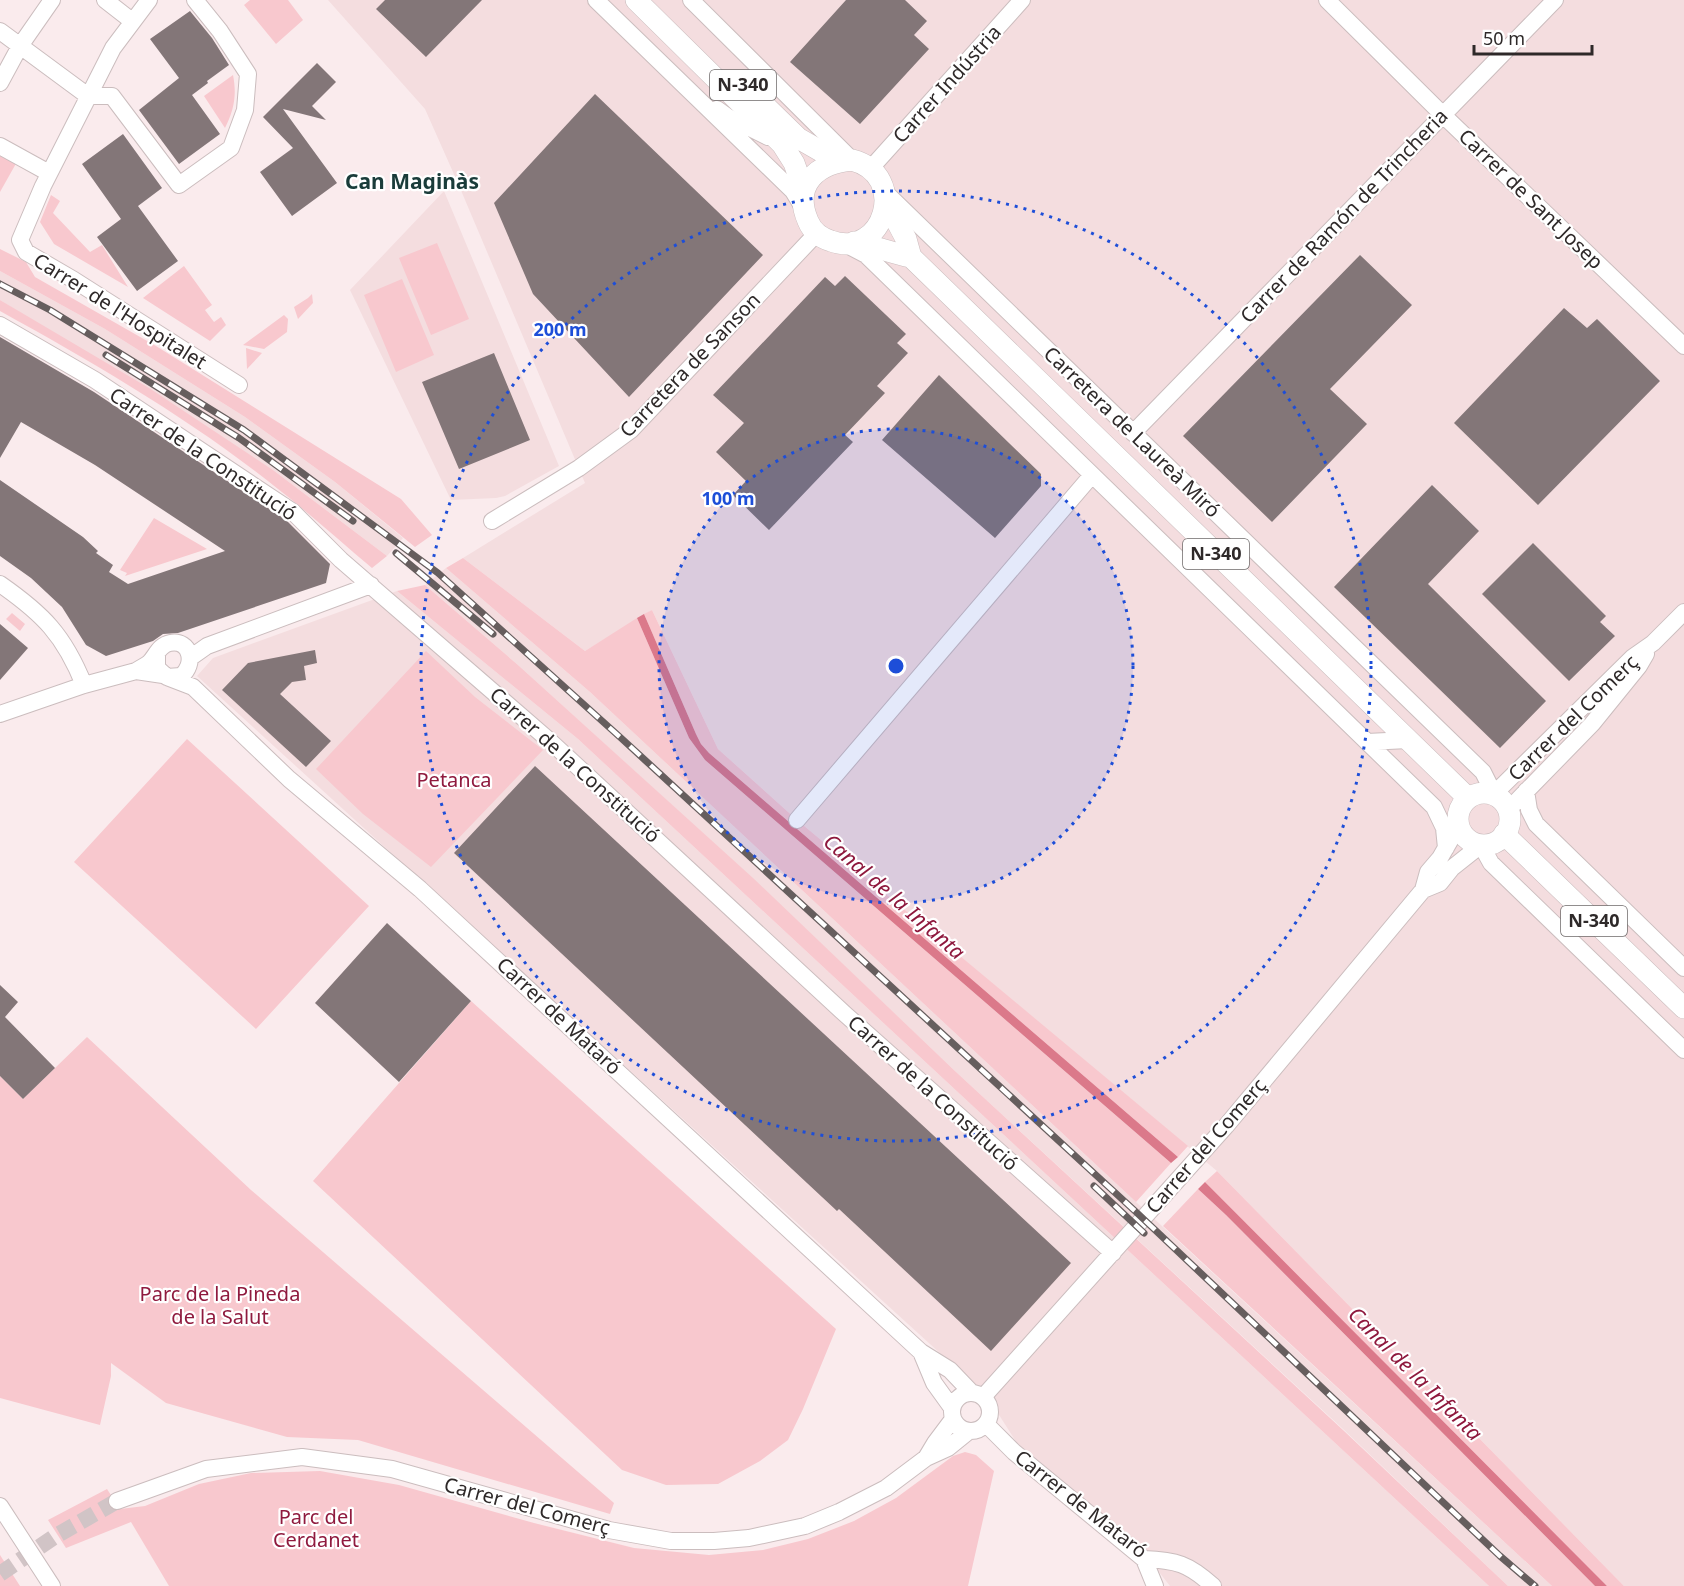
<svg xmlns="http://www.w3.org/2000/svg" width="1684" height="1586" font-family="'Noto Sans',sans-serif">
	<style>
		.built { fill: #f4dddf }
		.green { fill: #f8c8ce }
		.water { fill: #db798a }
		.building { fill: #837678 }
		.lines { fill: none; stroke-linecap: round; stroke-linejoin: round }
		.minor-tunnel { stroke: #d1c4c6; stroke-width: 16; stroke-dasharray: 16 8; stroke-linecap: butt }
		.minor-casing { stroke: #cbbdbe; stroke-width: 18 }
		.major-casing { stroke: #cbbdbe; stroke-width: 22 }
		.minor { stroke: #fff; stroke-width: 16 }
		.major { stroke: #fff; stroke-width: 21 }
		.rail-casing { stroke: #665e5e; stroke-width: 7 }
		.rail { stroke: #fff; stroke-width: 4.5; stroke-dasharray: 14; stroke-linecap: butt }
		.ring { fill: none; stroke: #1d4ed8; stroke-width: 3; stroke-dasharray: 3 6 }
		.labels { text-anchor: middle; stroke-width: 4.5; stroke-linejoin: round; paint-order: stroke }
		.shield { fill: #fff; stroke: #6d6969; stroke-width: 1.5 }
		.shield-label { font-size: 18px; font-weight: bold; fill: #2e2929 }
		.street-label { font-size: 20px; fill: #2e2929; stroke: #fff }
		.park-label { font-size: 20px; fill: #8f1a3e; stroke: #fff }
		.neighbourhood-label { font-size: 21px; font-weight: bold; fill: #1a3c3a; stroke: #fff }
		.water-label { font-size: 21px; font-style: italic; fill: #8e183d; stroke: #fff }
		.centre { fill: #1d4ed8; stroke: #fff; stroke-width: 3 }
		.ring-label { font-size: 18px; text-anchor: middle; font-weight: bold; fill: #1d4ed8; stroke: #fff; stroke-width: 4.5; stroke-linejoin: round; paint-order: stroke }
	</style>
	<rect width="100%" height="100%" fill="#faebed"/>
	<path class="built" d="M 328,0 L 1684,0 L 1684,1586 L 1624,1586 L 1217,1171 L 797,820 L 718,749 L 652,610 L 585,651 L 463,558 L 585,483 L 457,181 L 425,109 Z
		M 444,191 L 559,466 L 505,496 L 496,498 L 451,500 L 350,290 Z
		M 0,271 L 105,329 L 245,417 L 335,482 L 403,538 L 387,556 L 273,470 L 0,300 Z
		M 446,568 L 590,692 L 1136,1202 L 1552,1586 L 1508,1586 L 1343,1429 L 955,1071 L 752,878 L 518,665 L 425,585 Z
		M 397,591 L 578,739 L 1489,1586 L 1170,1586 L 1145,1554 L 1022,1451 L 987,1396 L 197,676 L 213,658 Z"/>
	<path class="green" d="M 250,0 L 288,0 L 303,20 L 276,44 L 244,5 Z
		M 233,75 C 237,95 234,110 225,128 L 204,96 Z
		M 0,150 L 18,160 L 0,192 Z
		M 51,195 L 60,201 L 53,213 L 90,252 L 102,245 L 128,287 L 54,244 L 40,222 Z
		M 437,243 L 469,319 L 431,335 L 399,258 Z
		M 0,249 L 26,262 L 35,277 L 42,281 L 156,346 L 401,499 L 432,535 L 415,547 L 335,482 L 245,417 L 105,329 L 0,271 Z
		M 184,266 L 212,305 L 205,310 L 214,322 L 221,317 L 226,325 L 210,341 L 143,298 Z
		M 402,279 L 434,355 L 396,372 L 364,295 Z
		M 312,294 L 313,303 L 298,319 L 294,307 L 308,298 Z
		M 0,300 L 149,388 L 273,470 L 387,556 L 372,568 C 341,542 310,514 278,489 C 192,420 96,364 0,311 Z
		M 284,315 L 288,319 L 287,332 L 264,349 L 243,345 Z
		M 246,348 L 262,353 L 247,369 Z
		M 154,518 L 207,549 L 125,576 L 127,573 L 120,570 Z
		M 463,558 L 585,651 L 637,618 L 689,738 L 705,760 L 1171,1163 L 1136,1202 L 590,692 L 446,568 Z
		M 425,585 L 518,665 L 753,878 L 955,1071 L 1343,1430 L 1508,1586 L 1489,1586 L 578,739 L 397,591 Z
		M 652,610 L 718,749 L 797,820 L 1188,1146 L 1178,1157 L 709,753 L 701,744 L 696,734 L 644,614 Z
		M 12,613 L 25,624 L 20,631 L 6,619 Z
		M 426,651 L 475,697 L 543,750 L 431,867 L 363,814 L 316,769 Z
		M 187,739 L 369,906 L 256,1029 L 74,862 Z
		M 471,1001 L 836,1329 L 803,1409 L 788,1440 L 760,1461 L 718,1484 L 666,1485 L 622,1470 L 313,1181 Z
		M 87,1037 L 251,1190 L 614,1503 L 610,1514 L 358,1440 L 287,1437 L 166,1403 L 111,1363 L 111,1376 L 100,1425 L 0,1398 L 0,1076 L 23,1099 Z
		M 1217,1171 L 1624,1586 L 1607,1586 L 1205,1182 Z
		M 1198,1189 L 1226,1215 L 1595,1586 L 1552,1586 L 1163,1226 Z
		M 965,1452 L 976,1455 L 994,1471 L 968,1586 L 169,1586 L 131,1522 L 66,1548 L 48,1520 L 107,1489 L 120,1509 L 145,1506 L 199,1484 L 251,1473 L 320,1471 L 399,1485 L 534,1523 L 634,1548 L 709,1555 L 763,1550 L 808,1539 L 854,1521 L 896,1498 L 953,1456 Z
		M 0,1555 L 20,1586 L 0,1586 Z"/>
	<path class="water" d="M 644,614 L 696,734 L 701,744 L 709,753 L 1178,1157 L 1171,1163 L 705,760 L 689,738 L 637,618 Z
		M 1205,1182 L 1607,1586 L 1595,1586 L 1226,1215 L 1198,1189 Z"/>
	<path class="building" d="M 385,0 L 482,0 L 426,57 L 376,9 Z
		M 846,0 L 905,0 L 927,21 L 914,35 L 929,49 L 860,124 L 790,62 Z
		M 190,11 L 212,38 L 229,65 L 207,81 L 208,83 L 192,95 L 220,134 L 179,164 L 139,110 L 179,78 L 150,39 Z
		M 317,63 L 336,82 L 312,106 L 326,120 L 283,109 L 337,183 L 292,216 L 260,172 L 293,148 L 263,117 Z
		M 595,94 L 763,255 L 629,397 L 533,294 L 494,203 Z
		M 123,134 L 162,188 L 138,206 L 178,261 L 137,291 L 97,237 L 121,219 L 82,164 Z
		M 1360,255 L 1412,305 L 1330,389 L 1367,424 L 1272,522 L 1183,436 Z
		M 845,276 L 906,334 L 897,343 L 908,353 L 877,386 L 885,393 L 845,435 L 853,442 L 769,530 L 733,495 L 746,481 L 716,452 L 744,423 L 713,395 L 825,277 L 835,286 Z
		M 1564,308 L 1587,328 L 1597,319 L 1660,381 L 1538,505 L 1454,423 Z
		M 0,337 L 94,392 L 286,520 L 330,564 L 326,583 L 178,633 L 163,634 L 153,641 L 106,656 L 86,645 L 62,607 L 31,578 L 0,556 L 0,480 L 83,537 L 98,551 L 96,553 L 113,565 L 109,572 L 128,584 L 225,551 L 95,465 L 21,422 L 0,458 Z
		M 494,353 L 530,440 L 459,469 L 422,382 Z
		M 939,375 L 1041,474 L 1041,486 L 995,538 L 882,440 Z
		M 1432,485 L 1479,531 L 1428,584 L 1546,701 L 1500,748 L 1334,587 Z
		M 1533,543 L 1606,616 L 1600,622 L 1615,636 L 1569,681 L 1482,594 Z
		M 0,624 L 28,648 L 0,680 Z
		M 315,650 L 317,663 L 304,666 L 306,680 L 292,682 L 280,694 L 331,741 L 306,767 L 222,690 L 248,663 Z
		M 535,766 L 1071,1263 L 991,1351 L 839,1209 L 837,1211 L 454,853 Z
		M 387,923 L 471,1001 L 399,1082 L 315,1003 Z
		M 0,985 L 18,1002 L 5,1017 L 55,1068 L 23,1099 L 0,1076 Z"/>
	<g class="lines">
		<path class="minor-tunnel" d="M 0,1574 L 54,1537 L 117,1501"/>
		<g class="minor-casing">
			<path id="minor" d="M 105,0 L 132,21
				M 149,0 L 113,48 L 43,186 L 20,240 L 26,252 L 74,280 L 239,385
				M 596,0 L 793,191 L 804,209
				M 691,0 L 852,160
				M 1327,0 L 1443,115 L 1684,346
				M 0,31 L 88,96 L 112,96 L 179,185 L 231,148 L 245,110 L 248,74 L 220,31 L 195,0
				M 0,83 L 20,46 L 52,0
				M 717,109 L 728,117 L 768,137
				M 0,146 L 49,173
				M 871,168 L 1022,0
				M 885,192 L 1483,772 L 1494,794 L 1633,657 L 1653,643 L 1684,612
				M 847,245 L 866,255 L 1434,807 L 1444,828 L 1446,848
				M 0,325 L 95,380 L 293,512 L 341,560 L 551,742 L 846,1015 L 1113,1253
				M 1133,433 L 1555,0
				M 492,521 L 579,468 L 631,430 L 817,233
				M 0,584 C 43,614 64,635 84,685
				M 190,658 L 207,646 L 371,585
				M 136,671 C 140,668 145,666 149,663 C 156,656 159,645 170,643 C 191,639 196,665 181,676 L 167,677 L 157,668 L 157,654
				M 167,677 L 193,687 L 289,779 L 420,889 L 921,1352 L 950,1370 L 972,1393
				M 0,714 L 84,685 L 136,671 L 163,675
				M 1367,742 L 1408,740
				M 1526,791 L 1529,810 L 1536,824 L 1684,968
				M 1508,810 L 1592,724 L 1639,666 L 1646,654
				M 797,820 L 1092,475
				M 1423,890 L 1440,883 L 1452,868 L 1481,845 L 1491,863 L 1684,1050
				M 921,1352 L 934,1383 L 952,1408
				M952 1412a19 19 0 1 1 38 0a19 19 0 1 1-38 0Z
				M 983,1397 L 1226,1126 L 1423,890 L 1428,872 L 1440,858 L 1459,825
				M 986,1424 L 1014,1452 L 1144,1559 C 1176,1560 1189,1564 1213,1586
				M 926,1458 L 935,1443 L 953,1419
				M 117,1501 L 206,1469 L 302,1457 L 392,1469 L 609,1530 L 671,1541 L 714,1541 L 749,1538 L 805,1526 L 839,1512 L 886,1488 L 926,1458 L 948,1448 L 969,1431
				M 0,1506 L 52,1586
				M 1144,1559 L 1155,1586"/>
		</g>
		<g class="major-casing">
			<path id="major" d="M 636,0 L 782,144 L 794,163 L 804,191
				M 761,102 L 798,138 L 838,161
				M 852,160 C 910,175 884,260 831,241 C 821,238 812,231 808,221 C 792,184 818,163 852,160 Z
				M 886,201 L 906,239 L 911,257 L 1468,798
				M 854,242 C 874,246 892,253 911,257
				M1458 819a26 26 0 1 1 52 0a26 26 0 1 1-52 0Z
				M 1504,834 L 1684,1008"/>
		</g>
		<use href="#minor" class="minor"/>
		<use href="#major" class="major"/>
		<g class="rail-casing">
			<path id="rail" d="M 0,284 L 50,310 L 244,430 L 438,573 L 621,738 L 1135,1211 L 1500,1556 L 1535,1586
				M 106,355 L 239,438 L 353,521
				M 396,553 L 493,634
				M 1094,1186 L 1144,1233"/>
		</g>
		<use href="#rail" class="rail"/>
	</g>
	<circle cx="896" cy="666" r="237" fill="#1d4ed8" fill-opacity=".12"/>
	<g class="ring">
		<circle cx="896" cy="666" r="237"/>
		<circle cx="896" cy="666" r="475"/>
	</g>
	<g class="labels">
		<g class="shield">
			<rect x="710" y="70" width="66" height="30" rx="4.5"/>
			<rect x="1183" y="539" width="66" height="30" rx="4.5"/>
			<rect x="1561" y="906" width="66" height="30" rx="4.5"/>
		</g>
		<g class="shield-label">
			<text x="743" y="91">N-340</text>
			<text x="1216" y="560">N-340</text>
			<text x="1594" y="927">N-340</text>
		</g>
		<g class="street-label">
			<text transform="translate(947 84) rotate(-48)" y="7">Carrer Indústria</text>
			<text transform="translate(1531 199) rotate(44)" y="7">Carrer de Sant Josep</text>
			<text transform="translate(1344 216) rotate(-46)" y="7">Carrer de Ramón de Trincheria</text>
			<text transform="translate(120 311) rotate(32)" y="7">Carrer de l'Hospitalet</text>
			<text transform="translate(690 365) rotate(-46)" y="7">Carretera de Sanson</text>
			<text transform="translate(1132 432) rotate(44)" y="7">Carretera de Laureà Miró</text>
			<text transform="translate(203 454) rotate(34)" y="7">Carrer de la Constitució</text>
			<text transform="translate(1573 718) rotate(-44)" y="7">Carrer del Comerç</text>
			<text transform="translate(575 765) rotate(42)" y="7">Carrer de la Constitució</text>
			<text transform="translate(559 1016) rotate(43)" y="7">Carrer de Mataró</text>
			<text transform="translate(933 1093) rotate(42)" y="7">Carrer de la Constitució</text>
			<text transform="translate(1206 1146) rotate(-49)" y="7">Carrer del Comerç</text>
			<text transform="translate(1081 1504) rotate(38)" y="7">Carrer de Mataró</text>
			<text transform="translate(527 1506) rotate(15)" y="7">Carrer del Comerç</text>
		</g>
		<g class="park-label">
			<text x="454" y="787">Petanca</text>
			<text x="220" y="1301">Parc de la Pineda<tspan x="220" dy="23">de la Salut</tspan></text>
			<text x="316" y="1524">Parc del<tspan x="316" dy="23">Cerdanet</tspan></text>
		</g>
		<g class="neighbourhood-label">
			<text x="412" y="189">Can Maginàs</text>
		</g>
		<g class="water-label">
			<text transform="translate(894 897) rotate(41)" y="7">Canal de la Infanta</text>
			<text transform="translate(1415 1374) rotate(45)" y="7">Canal de la Infanta</text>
		</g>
	</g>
	<circle cx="896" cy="666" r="9" class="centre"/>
	<g class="ring-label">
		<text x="560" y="336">200 m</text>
		<text x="728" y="505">100 m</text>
	</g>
	<path d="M1474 45v9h118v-9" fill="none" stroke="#2e2929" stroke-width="3"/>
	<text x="1483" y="45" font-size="18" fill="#2e2929" stroke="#ffffff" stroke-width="4.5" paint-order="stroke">50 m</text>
</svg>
